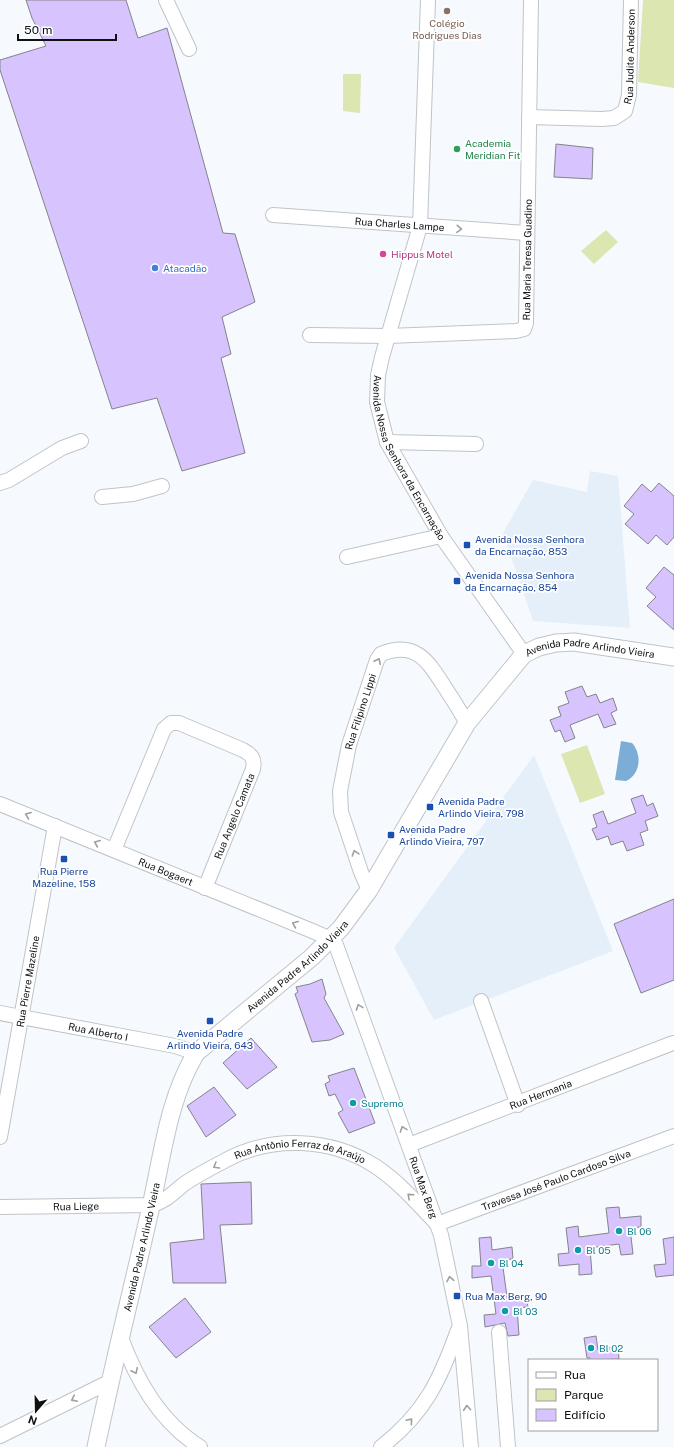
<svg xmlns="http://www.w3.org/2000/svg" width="674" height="1447" font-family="'Public Sans',sans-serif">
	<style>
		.built { fill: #e4eff9 }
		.green { fill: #dbe6b1 }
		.water { fill: #7badd7 }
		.building { fill: #d7c3fd; stroke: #858389 }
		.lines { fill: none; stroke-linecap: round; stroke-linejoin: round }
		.minor-casing { stroke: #bfc4c9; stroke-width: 16 }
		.major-casing { stroke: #bfc4c9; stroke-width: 19 }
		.minor { stroke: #fff; stroke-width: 14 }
		.major { stroke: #fff; stroke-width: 17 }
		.oneway { stroke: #9f9fa0 }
		.education-dot { fill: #8d6e63; stroke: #fff; stroke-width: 1.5 }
		.leisure-dot { fill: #2e9e5b; stroke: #fff; stroke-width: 1.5 }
		.hotel-dot { fill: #d1479c; stroke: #fff; stroke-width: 1.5 }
		.shop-dot { fill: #3f7fe0; stroke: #fff; stroke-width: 1.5 }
		.transit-dot { fill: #1a4fb4; stroke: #fff; stroke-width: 1.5 }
		.culture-dot { fill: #0f9aa8; stroke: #fff; stroke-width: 1.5 }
		.labels { text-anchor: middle; stroke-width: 3.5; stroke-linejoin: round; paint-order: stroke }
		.education-label { font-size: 10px; fill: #785e54; stroke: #fff }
		.street-label { font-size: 10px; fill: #0e1011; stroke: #fff }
		.leisure-label { font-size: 10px; fill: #27864d; stroke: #fff; text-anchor: start }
		.hotel-label { font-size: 10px; fill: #b23c85; stroke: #fff; text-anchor: start }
		.shop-label { font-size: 10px; fill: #366cbe; stroke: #fff; text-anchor: start }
		.transit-label { font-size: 10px; fill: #164399; stroke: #fff; text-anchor: start }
		.culture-label { font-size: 10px; fill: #0d838f; stroke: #fff; text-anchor: start }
	</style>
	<rect width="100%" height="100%" fill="#f6faff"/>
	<path class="built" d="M 590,471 L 618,476 L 630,628 L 533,621 L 503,533 L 533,480 L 587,492 Z
		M 534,755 L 613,951 L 434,1020 L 394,948 Z"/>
	<path class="green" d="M 643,0 L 674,0 L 674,88 L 638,82 Z
		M 343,74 L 361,74 L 360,113 L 343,111 Z
		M 606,230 L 618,242 L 594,264 L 581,251 Z
		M 587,745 L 605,794 L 580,803 L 561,754 Z"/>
	<path class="water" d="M 621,741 L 632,743 C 642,754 641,774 626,781 L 615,780 Z"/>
	<path class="building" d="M 26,0 L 126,0 L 138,38 L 167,28 L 223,233 L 235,234 L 255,302 L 222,317 L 231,354 L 221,358 L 245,453 L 182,471 L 157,398 L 112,409 L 0,70 L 0,60 L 46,46 L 32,18 Z
		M 556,144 L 593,148 L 592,179 L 554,177 Z
		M 659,483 L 674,496 L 674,537 L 667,545 L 656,535 L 648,544 L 625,524 L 634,514 L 624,506 L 642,484 L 651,492 Z
		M 664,567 L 674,575 L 674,630 L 647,606 L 656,597 L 646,588 Z
		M 582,686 L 587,697 L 596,694 L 600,703 L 613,698 L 617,710 L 611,713 L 616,724 L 604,728 L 598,714 L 570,725 L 575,738 L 565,742 L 560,730 L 555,732 L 550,720 L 561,716 L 558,707 L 569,703 L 565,692 Z
		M 643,795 L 647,806 L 653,803 L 658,816 L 645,821 L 648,830 L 640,833 L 644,845 L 627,851 L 623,841 L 611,845 L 608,836 L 597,840 L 592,829 L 597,827 L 593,815 L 603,811 L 608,824 L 636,813 L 631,799 Z
		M 674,899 L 674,980 L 641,993 L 614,924 Z
		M 322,979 L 326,994 L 324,998 L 344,1034 L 330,1040 L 312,1042 L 295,994 L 298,992 L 296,987 L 310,984 Z
		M 251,1038 L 277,1067 L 247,1089 L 223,1063 Z
		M 354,1068 L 375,1123 L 349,1133 L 338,1113 L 343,1110 L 335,1094 L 329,1096 L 325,1084 L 330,1081 L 328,1076 Z
		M 214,1087 L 236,1115 L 206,1137 L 187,1106 Z
		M 251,1182 L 252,1224 L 220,1225 L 226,1283 L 173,1283 L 170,1243 L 204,1239 L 201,1184 Z
		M 619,1207 L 620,1218 L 641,1216 L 641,1227 L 630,1228 L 633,1254 L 621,1255 L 619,1244 L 590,1248 L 592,1274 L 579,1275 L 579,1264 L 559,1266 L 558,1254 L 569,1253 L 566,1228 L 578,1226 L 579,1237 L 609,1233 L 606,1208 Z
		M 491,1237 L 492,1250 L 512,1247 L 513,1259 L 502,1260 L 507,1297 L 526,1296 L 528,1307 L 517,1308 L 519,1335 L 508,1336 L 505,1323 L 485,1327 L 484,1315 L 496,1314 L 491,1276 L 472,1278 L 472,1266 L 481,1266 L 479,1238 Z
		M 674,1237 L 674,1275 L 656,1277 L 654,1265 L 666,1264 L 663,1239 Z
		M 185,1298 L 211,1332 L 176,1358 L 149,1327 Z
		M 596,1336 L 598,1350 L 618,1346 L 619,1359 L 590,1360 L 590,1358 L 587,1358 L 584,1338 Z"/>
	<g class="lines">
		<g class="minor-casing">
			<g id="minor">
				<path d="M 166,0 L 189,49"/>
				<path id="s1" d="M 428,0 L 420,226 L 382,357 L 378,375 L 377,402 L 387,442 L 441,536 L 524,654"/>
				<path id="s2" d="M 529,117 L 602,119 L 614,118 L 625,111 L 629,95 L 631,0"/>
				<path id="s3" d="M 273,215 L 527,233"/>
				<path id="s4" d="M 310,335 L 388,336 L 516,331 L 524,329 L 526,323 L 531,0"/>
				<path d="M 387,442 L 476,444"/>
				<path d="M 0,483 L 9,480 L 62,448 L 81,441"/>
				<path d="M 102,497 L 133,494 L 162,486"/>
				<path d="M 347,557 L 441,536"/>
				<path id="s5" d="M 0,804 L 310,930 L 331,939 L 336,945 L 441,1235 L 460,1326 L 471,1447"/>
				<path d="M 114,850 L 164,729 L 171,723 L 179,723 L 243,750 C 252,755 255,759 253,769 L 205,888"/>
				<path id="s6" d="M 369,890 L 361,872 L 341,812 L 340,791 L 349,745 L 377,660 L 381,654 C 415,640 428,661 444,686 C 452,698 460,711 467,723"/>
				<path d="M 481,1001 L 518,1105"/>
				<path id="s7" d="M 0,1013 L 175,1046 L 196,1053"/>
				<path id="s8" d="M 0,1137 L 55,826"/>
				<path id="s9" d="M 409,1145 L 673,1043"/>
				<path id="s10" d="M 0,1207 L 152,1205 C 165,1202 174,1192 184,1184 C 197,1175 213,1167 226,1160 C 273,1135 331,1138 375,1166 C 398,1181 418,1204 437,1224 L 674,1136"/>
				<path d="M 499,1332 L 508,1447"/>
				<path d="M 120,1335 C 136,1379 159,1421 200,1447"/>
				<path d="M 0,1436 L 109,1382"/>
				<path d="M 381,1447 C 425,1413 440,1380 458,1330"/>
			</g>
		</g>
		<g class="major-casing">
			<g id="major">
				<path id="s11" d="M 96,1447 C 113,1366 133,1286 151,1206 C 163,1153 168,1100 196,1053 L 312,957 L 341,928 L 369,890 L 467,723 L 524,654 L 539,647 L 556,643 L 574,642 L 674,657"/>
			</g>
		</g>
		<use href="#minor" class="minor"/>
		<use href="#major" class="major"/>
	</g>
	<defs><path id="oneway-chevron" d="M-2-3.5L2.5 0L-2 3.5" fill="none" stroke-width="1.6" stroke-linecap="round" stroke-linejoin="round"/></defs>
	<g class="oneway">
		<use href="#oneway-chevron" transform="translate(459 229) rotate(4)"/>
		<use href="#oneway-chevron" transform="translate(378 661) rotate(-64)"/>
		<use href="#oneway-chevron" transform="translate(28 815) rotate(-158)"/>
		<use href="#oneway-chevron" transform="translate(97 843) rotate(-157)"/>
		<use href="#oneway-chevron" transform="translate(355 853) rotate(-108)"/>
		<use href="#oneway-chevron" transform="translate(295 924) rotate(-158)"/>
		<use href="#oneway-chevron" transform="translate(359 1007) rotate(-110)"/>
		<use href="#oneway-chevron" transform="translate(403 1129) rotate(-110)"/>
		<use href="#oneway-chevron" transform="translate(216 1166) rotate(150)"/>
		<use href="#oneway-chevron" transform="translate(410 1196) rotate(-138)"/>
		<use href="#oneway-chevron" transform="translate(450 1279) rotate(-101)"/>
		<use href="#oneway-chevron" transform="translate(135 1371) rotate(64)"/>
		<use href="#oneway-chevron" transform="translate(74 1399) rotate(154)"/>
		<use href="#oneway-chevron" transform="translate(467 1408) rotate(-95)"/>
		<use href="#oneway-chevron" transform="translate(410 1421) rotate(-49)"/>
	</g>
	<circle class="education-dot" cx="447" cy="11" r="4"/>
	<circle class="leisure-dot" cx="457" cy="149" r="4"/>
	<circle class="hotel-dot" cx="383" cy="254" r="4"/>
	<circle class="shop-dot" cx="155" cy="268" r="4"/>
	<g class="transit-dot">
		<rect x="463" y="541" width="8" height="8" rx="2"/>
		<rect x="453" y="577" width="8" height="8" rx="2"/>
		<rect x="426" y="803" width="8" height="8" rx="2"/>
		<rect x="387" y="831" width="8" height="8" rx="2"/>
		<rect x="60" y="855" width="8" height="8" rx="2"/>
		<rect x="206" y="1017" width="8" height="8" rx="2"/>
		<rect x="453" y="1292" width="8" height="8" rx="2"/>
	</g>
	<g class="culture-dot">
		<circle cx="353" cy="1103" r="4"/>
		<circle cx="619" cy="1231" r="4"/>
		<circle cx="578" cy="1250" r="4"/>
		<circle cx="491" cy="1263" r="4"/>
		<circle cx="505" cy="1311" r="4"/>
		<circle cx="591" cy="1348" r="4"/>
	</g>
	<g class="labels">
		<g class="education-label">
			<text x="447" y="27">Colégio<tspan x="447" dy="12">Rodrigues Dias</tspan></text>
		</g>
		<g class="street-label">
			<text dy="4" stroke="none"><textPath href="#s2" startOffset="153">Rua Judite Anderson</textPath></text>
			<text dy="4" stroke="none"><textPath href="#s3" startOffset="127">Rua Charles Lampe</textPath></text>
			<text dy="4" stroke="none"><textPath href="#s4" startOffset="284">Rua Maria Teresa Guadino</textPath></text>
			<text dy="4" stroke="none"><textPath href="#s1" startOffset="471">Avenida Nossa Senhora da Encarnação</textPath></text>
			<text dy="4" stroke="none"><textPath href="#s11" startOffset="997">Avenida Padre Arlindo Vieira</textPath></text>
			<text dy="4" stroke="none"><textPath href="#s6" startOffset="186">Rua Filipino Lippi</textPath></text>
			<text transform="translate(234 816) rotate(-68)" y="4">Rua Angelo Camata</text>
			<text dy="4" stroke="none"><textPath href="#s5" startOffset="179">Rua Bogaert</textPath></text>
			<text dy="4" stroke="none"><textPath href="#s11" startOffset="541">Avenida Padre Arlindo Vieira</textPath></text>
			<text dy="4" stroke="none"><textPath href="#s8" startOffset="158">Rua Pierre Mazeline</textPath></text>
			<text dy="4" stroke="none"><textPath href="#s7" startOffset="100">Rua Alberto I</textPath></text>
			<text dy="4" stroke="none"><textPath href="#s9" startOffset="141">Rua Hermania</textPath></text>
			<text dy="4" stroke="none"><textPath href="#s10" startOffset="316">Rua Antônio Ferraz de Araújo</textPath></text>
			<text dy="4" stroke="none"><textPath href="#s10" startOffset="607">Travessa José Paulo Cardoso Silva</textPath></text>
			<text dy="4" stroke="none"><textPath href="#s5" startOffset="623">Rua Max Berg</textPath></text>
			<text dy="4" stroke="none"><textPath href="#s10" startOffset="76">Rua Liege</textPath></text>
			<text dy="4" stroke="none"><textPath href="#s11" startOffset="205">Avenida Padre Arlindo Vieira</textPath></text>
		</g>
		<g class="leisure-label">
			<text x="465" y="147">Academia<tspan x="465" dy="12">Meridian Fit</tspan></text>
		</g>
		<g class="hotel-label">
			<text x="391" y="258">Hippus Motel</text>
		</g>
		<g class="shop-label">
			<text x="163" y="272">Atacadão</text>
		</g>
		<g class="transit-label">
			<text x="475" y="543">Avenida Nossa Senhora<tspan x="475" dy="12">da Encarnação, 853</tspan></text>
			<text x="465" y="579">Avenida Nossa Senhora<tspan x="465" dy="12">da Encarnação, 854</tspan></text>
			<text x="438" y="805">Avenida Padre<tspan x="438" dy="12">Arlindo Vieira, 798</tspan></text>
			<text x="399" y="833">Avenida Padre<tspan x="399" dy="12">Arlindo Vieira, 797</tspan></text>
			<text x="64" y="875" text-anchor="middle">Rua Pierre<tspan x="64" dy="12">Mazeline, 158</tspan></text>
			<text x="210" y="1037" text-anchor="middle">Avenida Padre<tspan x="210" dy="12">Arlindo Vieira, 643</tspan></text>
			<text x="465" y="1300">Rua Max Berg, 90</text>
		</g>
		<g class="culture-label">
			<text x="361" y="1107">Supremo</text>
			<text x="627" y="1235">Bl 06</text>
			<text x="586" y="1254">Bl 05</text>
			<text x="499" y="1267">Bl 04</text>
			<text x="513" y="1315">Bl 03</text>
			<text x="599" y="1352">Bl 02</text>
		</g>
	</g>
	<rect x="528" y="1359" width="130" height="72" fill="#ffffff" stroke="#9f9fa0"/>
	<rect x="536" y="1372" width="20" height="6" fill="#ffffff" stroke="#9f9fa0"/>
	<text x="564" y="1379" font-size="12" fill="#0e1011">Rua</text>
	<rect x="536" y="1389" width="20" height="12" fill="#dbe6b1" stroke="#9f9fa0"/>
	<text x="564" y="1399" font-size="12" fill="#0e1011">Parque</text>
	<rect x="536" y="1409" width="20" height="12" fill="#d7c3fd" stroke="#9f9fa0"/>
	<text x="564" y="1419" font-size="12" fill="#0e1011">Edifício</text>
	<g transform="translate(36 1411) rotate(200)" stroke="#ffffff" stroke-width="3" paint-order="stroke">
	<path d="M0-3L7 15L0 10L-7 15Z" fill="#0e1011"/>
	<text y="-6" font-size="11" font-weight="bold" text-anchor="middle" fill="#0e1011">N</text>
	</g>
	<path d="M18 34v6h98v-6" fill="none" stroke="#0e1011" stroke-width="2"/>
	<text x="24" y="34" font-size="12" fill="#0e1011" stroke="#ffffff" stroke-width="3" paint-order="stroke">50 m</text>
</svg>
